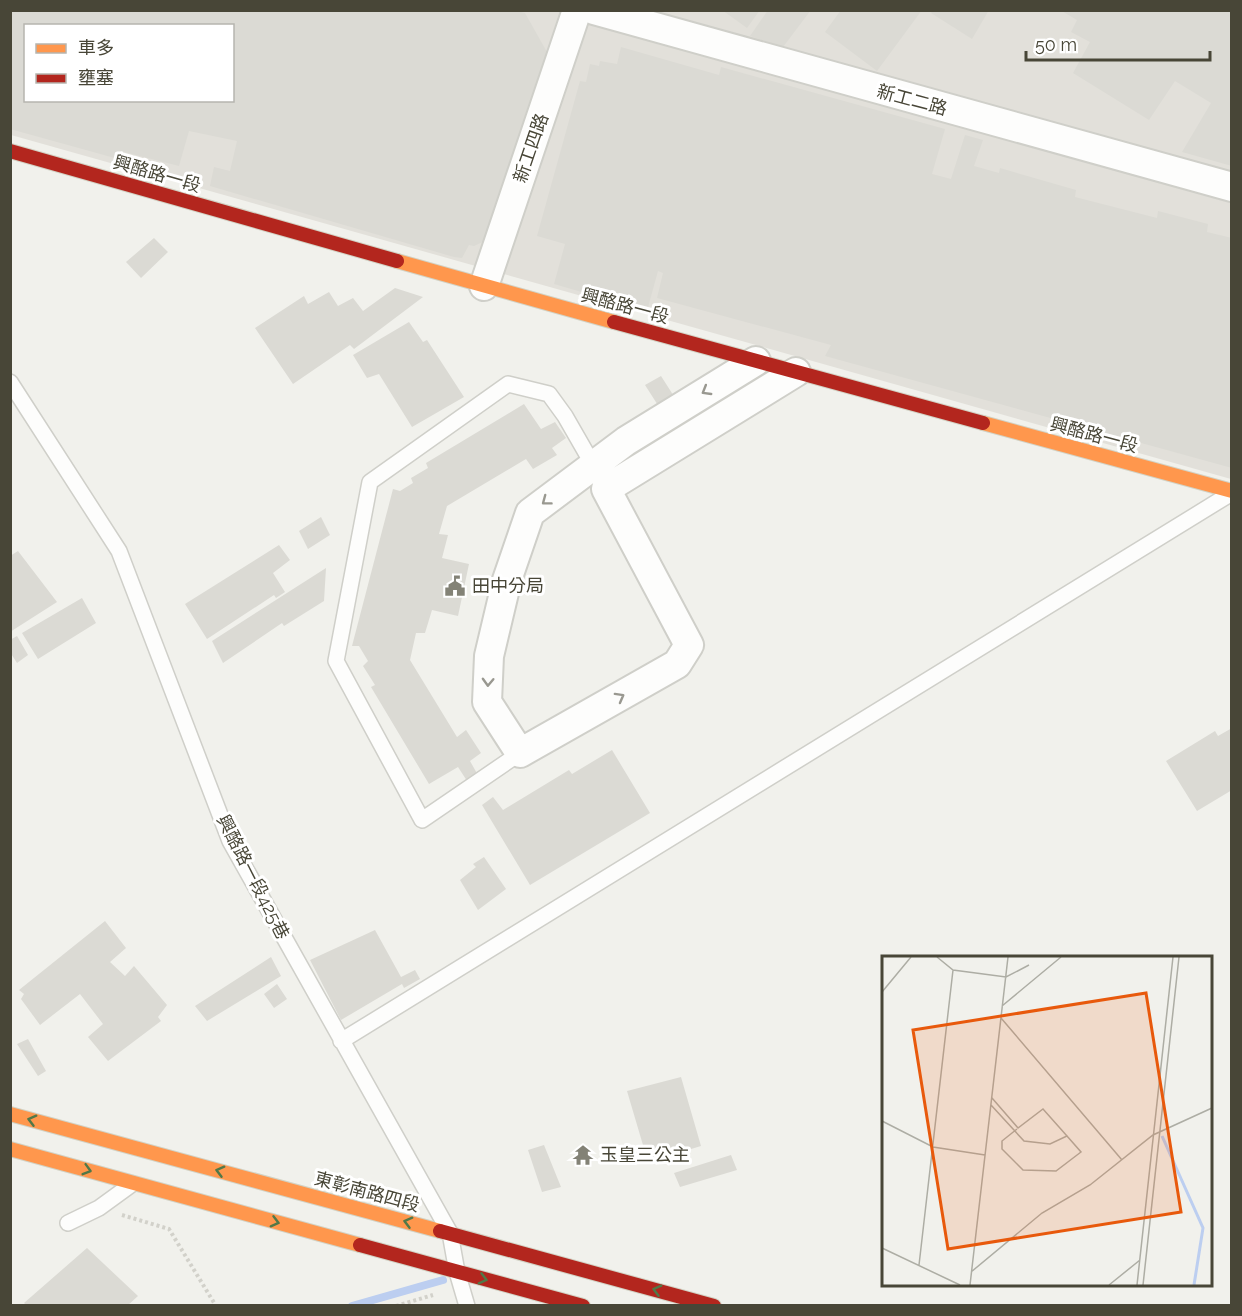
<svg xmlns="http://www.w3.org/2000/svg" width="1242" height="1316" font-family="Raleway,'Noto Sans TC',sans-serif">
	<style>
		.industrial { fill: #e2e0da; fill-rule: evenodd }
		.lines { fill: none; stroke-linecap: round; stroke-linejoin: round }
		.stream { stroke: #bccef0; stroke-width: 8 }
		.building { fill: #dbdad4; fill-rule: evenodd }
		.lane-casing { stroke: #cfcfc9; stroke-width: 18 }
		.street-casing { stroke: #cfcfc9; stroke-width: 32 }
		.slow-casing { stroke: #d2d2c4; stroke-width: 16 }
		.jam-casing { stroke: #d2d2c4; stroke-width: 16 }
		.path { stroke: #d2d1ca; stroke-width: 4; stroke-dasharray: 3 3; stroke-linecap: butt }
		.lane { stroke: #fdfdfc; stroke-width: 15 }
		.street { stroke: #fdfdfc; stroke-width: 28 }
		.slow { stroke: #ff974d; stroke-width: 14 }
		.jam { stroke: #b3261e; stroke-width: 14 }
		.oneway { stroke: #999890 }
		.oneway2 { stroke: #517848 }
		.labels { text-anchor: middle; stroke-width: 6; stroke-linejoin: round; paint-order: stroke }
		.street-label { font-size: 18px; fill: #484637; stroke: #fff }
		.poi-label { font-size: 18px; fill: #484637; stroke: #fff; text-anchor: start }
		.inset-river { fill: none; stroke: #bccef0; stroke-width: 3 }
		.inset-road { fill: none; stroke: #adada4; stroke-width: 1.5 }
		.view { fill: #e8590c; fill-opacity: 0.15; stroke: #e8590c; stroke-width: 3 }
		.inset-edge { fill: none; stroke: #484637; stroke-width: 3 }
	</style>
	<rect width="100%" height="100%" fill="#f1f1ec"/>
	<path class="industrial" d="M 10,11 L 1231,11 L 1231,479 L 11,135 ZM 26,26 L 232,26 L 232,100 L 26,100 Z"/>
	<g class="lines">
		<path class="stream" d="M 352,1306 L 443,1280"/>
	</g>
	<path class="building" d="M 10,10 L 513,10 L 525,13 L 547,52 L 493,237 L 474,246 L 469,245 L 462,258 L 454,257 L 210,186 L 214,167 L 230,171 L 237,141 L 189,131 L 179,166 L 124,152 L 122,160 L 10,129 ZM 26,26 L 232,26 L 232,100 L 26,100 Z
		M 722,10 L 760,10 L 747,28 Z
		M 768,10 L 811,10 L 783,47 L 750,36 Z
		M 841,10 L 922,10 L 877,71 L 825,32 Z
		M 933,10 L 989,10 L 972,39 L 931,13 Z
		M 1060,10 L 1232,10 L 1232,166 L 1182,152 L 1211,103 L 1175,81 L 1149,120 L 1073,73 L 1090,42 L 1071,32 L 1077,20 Z
		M 621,47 L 719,75 L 721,67 L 945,129 L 932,174 L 951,179 L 965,135 L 983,140 L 974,166 L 999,173 L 1000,168 L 1076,190 L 1075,197 L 1157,218 L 1158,211 L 1208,224 L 1207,232 L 1232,238 L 1232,468 L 825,356 L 831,345 L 657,298 L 663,273 L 658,271 L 647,311 L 554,284 L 565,244 L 537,236 L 580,81 L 586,82 L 590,64 L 599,66 L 600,61 L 617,64 Z
		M 154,238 L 168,252 L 141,278 L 126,262 Z
		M 395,288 L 423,297 L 354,349 L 350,345 L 293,384 L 255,328 L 304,296 L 308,304 L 329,292 L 338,306 L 353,298 L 363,311 Z
		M 409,322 L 423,342 L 427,340 L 464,397 L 412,427 L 379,374 L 367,378 L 353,355 Z
		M 661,376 L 677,401 L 661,410 L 645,385 Z
		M 524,404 L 541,429 L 555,422 L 566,438 L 552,448 L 557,455 L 533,469 L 526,459 L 447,506 L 439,534 L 448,535 L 442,558 L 469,564 L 458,616 L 432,610 L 425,633 L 416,633 L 410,660 L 457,737 L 466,730 L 481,753 L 470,761 L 479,777 L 469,784 L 458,767 L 429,784 L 371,687 L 375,685 L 363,666 L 368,661 L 359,646 L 352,646 L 393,489 L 400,491 L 413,483 L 411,478 L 428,468 L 426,463 Z
		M 321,517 L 330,535 L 308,549 L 299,531 Z
		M 279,545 L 290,560 L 273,573 L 285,592 L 276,598 L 274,595 L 207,639 L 185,604 Z
		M 18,551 L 57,602 L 10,632 L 10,556 Z
		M 326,568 L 324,601 L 284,626 L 282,623 L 223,663 L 212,641 Z
		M 82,598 L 96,623 L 38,659 L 22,633 Z
		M 17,636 L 28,655 L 17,663 L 10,652 L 10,640 Z
		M 1232,728 L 1232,790 L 1197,811 L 1166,761 L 1215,731 L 1218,736 Z
		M 612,750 L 650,813 L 530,885 L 482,805 L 493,797 L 503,810 L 569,770 L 572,774 Z
		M 484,857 L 506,889 L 478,910 L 460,880 L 476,867 L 473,864 Z
		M 105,921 L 126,948 L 110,962 L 125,976 L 134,966 L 167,1005 L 158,1017 L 161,1021 L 108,1061 L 88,1037 L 103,1024 L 80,994 L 40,1025 L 21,999 L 24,994 L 19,990 Z
		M 375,930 L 401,977 L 415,970 L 420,979 L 404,988 L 402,984 L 341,1020 L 310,960 Z
		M 271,957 L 281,976 L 207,1021 L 195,1006 Z
		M 277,984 L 287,999 L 274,1008 L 264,994 Z
		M 28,1039 L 46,1071 L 38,1076 L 17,1044 Z
		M 681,1077 L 701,1146 L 648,1162 L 627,1091 Z
		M 544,1145 L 561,1187 L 542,1192 L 528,1150 Z
		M 731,1155 L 737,1170 L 680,1187 L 674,1173 Z
		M 87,1248 L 138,1296 L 127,1306 L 27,1306 L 24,1303 Z"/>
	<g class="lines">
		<g class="lane-casing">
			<path id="lane" d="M 10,382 L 119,551 L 230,841 L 450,1233 L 457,1272 L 467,1306
				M 520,753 L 422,820 L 336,661 L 370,482 L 508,384 L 549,394 L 565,416 L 596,470
				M 341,1041 L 1230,494
				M 68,1223 L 99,1208 L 132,1184"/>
		</g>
		<g class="street-casing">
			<path id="street" d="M 594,10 L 1232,187
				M 484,286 L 577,10
				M 756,361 L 626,441 L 530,513 L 507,580 L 489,656 L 487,702 L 520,753 L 677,664 L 689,645 L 606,489 L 796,372"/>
		</g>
		<g class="slow-casing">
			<path id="slow" d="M 397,261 L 614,322
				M 983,423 L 1232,491
				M 10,1114 L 440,1231
				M 10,1149 L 360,1245"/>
		</g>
		<g class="jam-casing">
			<path id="jam" d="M 10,151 L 397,261
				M 614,322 L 983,423
				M 440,1231 L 714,1306
				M 360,1245 L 583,1306"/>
		</g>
		<path class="path" d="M 122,1215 L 169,1229 L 216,1306
			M 396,1306 L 433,1295"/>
		<use href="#lane" class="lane"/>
		<use href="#street" class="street"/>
		<use href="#slow" class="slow"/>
		<use href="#jam" class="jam"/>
	</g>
	<defs><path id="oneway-chevron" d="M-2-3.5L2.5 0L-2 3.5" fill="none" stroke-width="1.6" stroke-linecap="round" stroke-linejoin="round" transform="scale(1.5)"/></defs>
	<g class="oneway">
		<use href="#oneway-chevron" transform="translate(706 391) rotate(149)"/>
		<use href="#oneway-chevron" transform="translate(546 501) rotate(143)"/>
		<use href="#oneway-chevron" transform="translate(488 682) rotate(92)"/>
		<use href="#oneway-chevron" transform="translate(620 697) rotate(-29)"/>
	</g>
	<g class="oneway2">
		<use href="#oneway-chevron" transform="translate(32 1120) rotate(-165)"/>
		<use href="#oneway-chevron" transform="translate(87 1170) rotate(16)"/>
		<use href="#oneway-chevron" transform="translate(220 1171) rotate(-165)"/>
		<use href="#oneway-chevron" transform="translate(275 1222) rotate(15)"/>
		<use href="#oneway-chevron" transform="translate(408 1222) rotate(-165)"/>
		<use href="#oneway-chevron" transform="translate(483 1279) rotate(15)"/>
		<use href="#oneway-chevron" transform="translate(657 1290) rotate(-165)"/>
	</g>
	<defs>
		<g id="civic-bare" transform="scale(1.62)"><path d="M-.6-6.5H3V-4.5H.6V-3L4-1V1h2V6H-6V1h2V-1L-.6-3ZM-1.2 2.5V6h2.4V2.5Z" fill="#838276" stroke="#fff" stroke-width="2.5" paint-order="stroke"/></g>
		<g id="temple-bare" transform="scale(1.62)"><path d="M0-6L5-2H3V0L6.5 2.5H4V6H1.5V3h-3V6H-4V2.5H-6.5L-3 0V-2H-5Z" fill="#838276" stroke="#fff" stroke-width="2.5" paint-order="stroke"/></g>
	</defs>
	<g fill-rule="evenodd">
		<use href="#civic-bare" x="455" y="586"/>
		<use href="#temple-bare" x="583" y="1155"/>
	</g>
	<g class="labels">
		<g class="street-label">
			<text transform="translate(912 100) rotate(15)" y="6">新工二路</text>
			<text transform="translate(531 148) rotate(-71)" y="6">新工四路</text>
			<text transform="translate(157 174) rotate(16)" y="6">興酪路一段</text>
			<text transform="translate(625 306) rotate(15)" y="6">興酪路一段</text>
			<text transform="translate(1094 435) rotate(15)" y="6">興酪路一段</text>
			<text transform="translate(253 877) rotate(63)" y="6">興酪路一段425巷</text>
			<text transform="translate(367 1192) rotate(15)" y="6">東彰南路四段</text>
		</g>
		<g class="poi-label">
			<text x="472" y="592">田中分局</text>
			<text x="600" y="1161">玉皇三公主</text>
		</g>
	</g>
	<g transform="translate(882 956)">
		<rect width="330" height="330" fill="#f1f1ec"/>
		<path class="inset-river" d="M 280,180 L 321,272 L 312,329"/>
		<path class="inset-road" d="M 55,1 L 71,14 L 124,21 L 147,9M 0,36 L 29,1M 120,50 L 179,1M 119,62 L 240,204M 109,149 L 142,185 L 168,188 L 185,180 L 161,153 L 136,172 L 110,142M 0,165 L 51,191 L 103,199M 135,173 L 120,185 L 120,193 L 141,214 L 174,215 L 199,196 L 185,180M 0,292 L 78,329M 37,309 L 71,14M 89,316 L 160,257 L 208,229 L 271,179 L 330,152M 88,329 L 126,1M 227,329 L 258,304M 255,329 L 291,1M 261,329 L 297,1"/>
		<path class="view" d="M 264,37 L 299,256 L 66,293 L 31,74 Z"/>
		<rect width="330" height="330" class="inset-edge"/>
	</g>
	<rect width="1242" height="1316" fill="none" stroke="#484637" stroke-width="24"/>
	<rect x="24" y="24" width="210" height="78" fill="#ffffff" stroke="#b6b5af" stroke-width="1.5"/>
	<rect x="36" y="44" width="30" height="9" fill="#ff974d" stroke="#b6b5af" stroke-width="1.5"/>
	<text x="78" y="54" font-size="18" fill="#484637">車多</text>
	<rect x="36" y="74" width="30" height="9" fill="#b3261e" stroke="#b6b5af" stroke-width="1.5"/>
	<text x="78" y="84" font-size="18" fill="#484637">壅塞</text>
	<path d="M1026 51v9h184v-9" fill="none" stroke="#484637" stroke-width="3"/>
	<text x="1035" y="51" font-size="18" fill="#484637" stroke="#ffffff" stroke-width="4.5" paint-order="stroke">50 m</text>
</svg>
